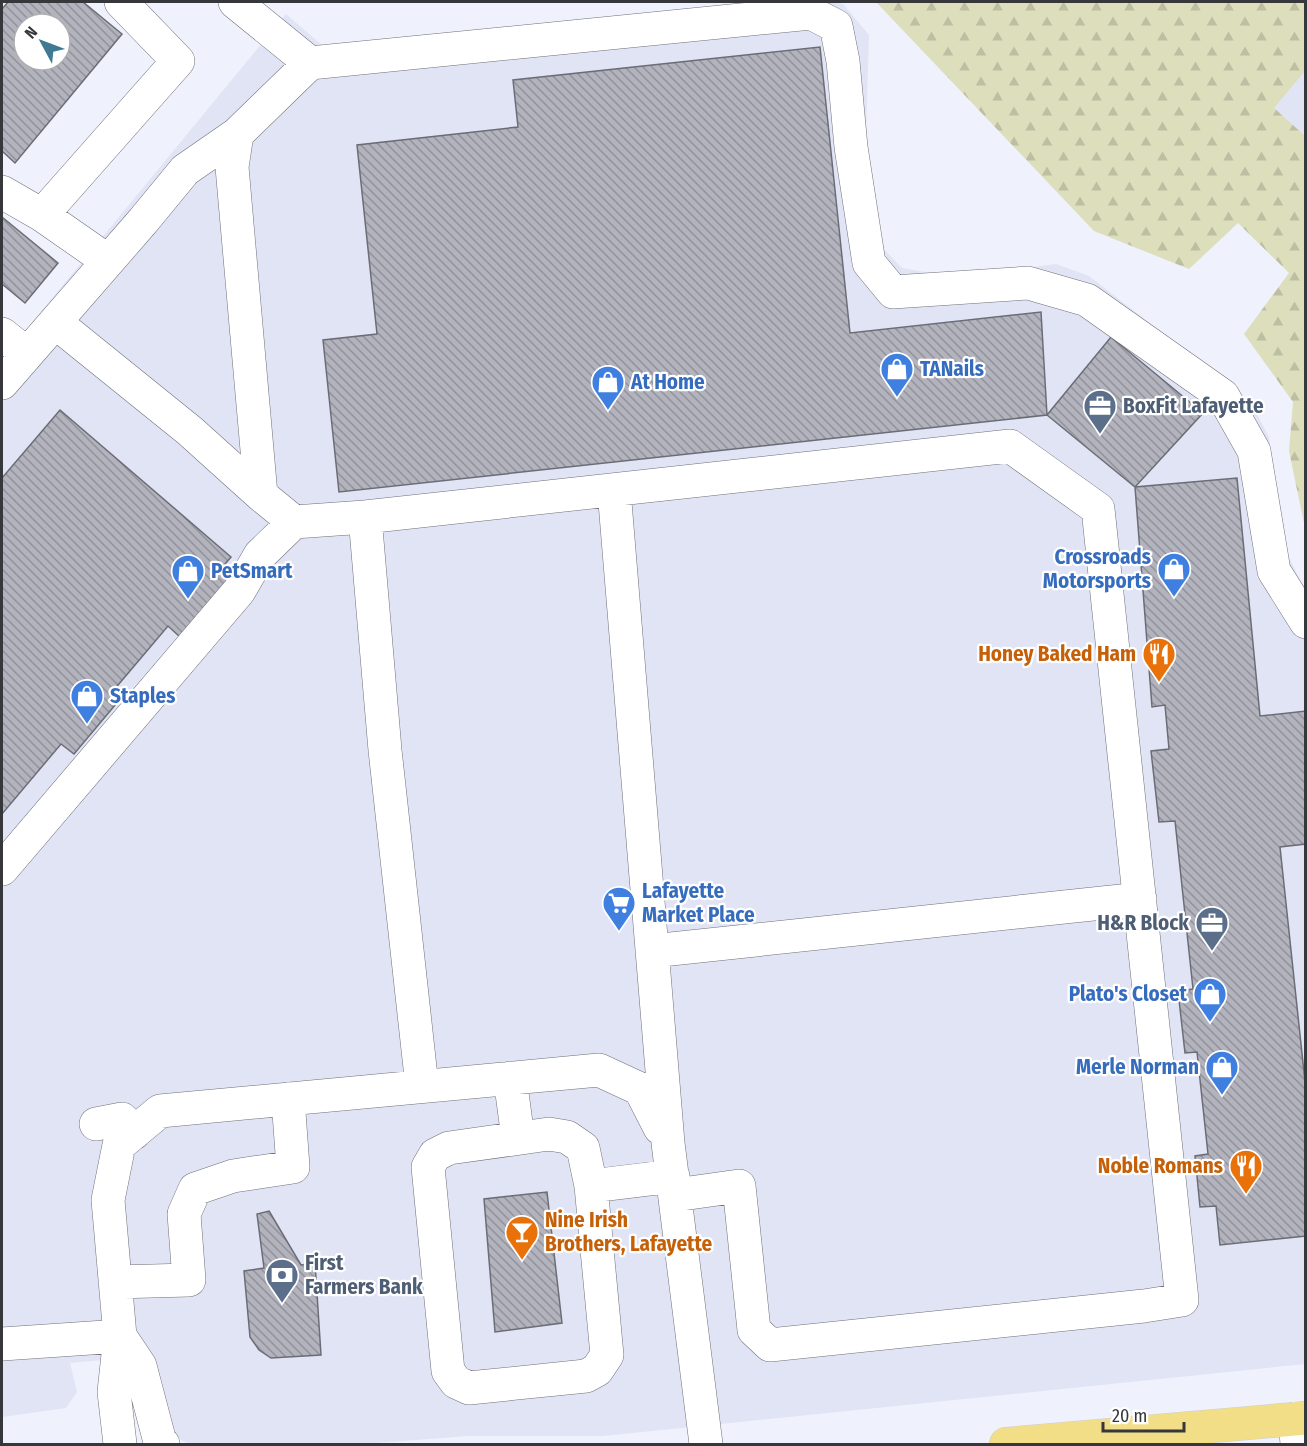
<svg xmlns="http://www.w3.org/2000/svg" width="1307" height="1446" font-family="'Fira Sans Condensed',sans-serif">
	<style>
		.built { fill: #e1e4f5 }
		.forest { fill: url(#forest-firs) }
		.building { fill: url(#building-back-hatch); stroke: #6b6d76; stroke-width: 1.5; fill-rule: evenodd }
		.lines { fill: none; stroke-linecap: round; stroke-linejoin: round }
		.minor-casing { stroke: #6f7079; stroke-width: 34 }
		.major-casing { stroke: #cfcfd0; stroke-width: 34 }
		.minor { stroke: #fff; stroke-width: 33 }
		.major { stroke: #f2de87; stroke-width: 33 }
		.labels { text-anchor: middle; stroke-width: 4.5; stroke-linejoin: round; paint-order: stroke }
		.shop-label { font-size: 21px; font-weight: bold; fill: #366cbe; stroke: #fff; text-anchor: start }
		.service-label { font-size: 21px; font-weight: bold; fill: #4e5e75; stroke: #fff; text-anchor: start }
		.food-label { font-size: 21px; font-weight: bold; fill: #c56008; stroke: #fff; text-anchor: end }
	</style>
	<defs>
		<pattern id="forest-firs" width="22" height="20" patternUnits="userSpaceOnUse" patternTransform="scale(1.5)"><rect width="22" height="20" fill="#dcdebc"/><path d="M5 1l3.5 6h-7zM16 11l3.5 6h-7z" fill="#bdbfa2"/></pattern>
		<pattern id="building-back-hatch" width="6" height="6" patternUnits="userSpaceOnUse" patternTransform="scale(1.5)"><rect width="6" height="6" fill="#b2b3bd"/><path d="M-1 5l2 2M0 0l6 6M5-1l2 2" fill="none" stroke="#92929b"/></pattern>
	</defs>
	<rect width="100%" height="100%" fill="#eff1fc"/>
	<path class="built" d="M 765,2 L 832,2 L 843,4 L 869,35 L 866,135 L 877,242 L 902,268 L 953,277 L 1056,264 L 1089,276 L 1250,401 L 1269,437 L 1283,546 L 1306,591 L 1305,1364 L 603,1436 L 469,1436 L 363,1444 L 189,1444 L 177,1438 L 147,1356 L 70,1363 L 77,1392 L 66,1408 L 2,1417 L 2,359 L 286,14 L 330,52 Z
		M 1305,62 L 1305,149 L 1264,111 Z"/>
	<path class="forest" d="M 876,2 L 1305,2 L 1305,71 L 1274,108 L 1305,136 L 1305,528 L 1289,451 L 1293,402 L 1244,334 L 1289,273 L 1238,223 L 1189,269 L 1094,231 Z"/>
	<path class="building" d="M 8,2 L 83,2 L 122,34 L 15,163 L 2,151 L 2,9 ZM 24,24 L 60,24 L 60,60 L 24,60 Z
		M 820,47 L 850,333 L 1041,312 L 1047,415 L 339,492 L 323,340 L 377,334 L 357,145 L 518,127 L 513,80 Z
		M 2,217 L 58,263 L 25,303 L 2,284 Z
		M 1111,337 L 1203,413 L 1135,487 L 1047,415 Z
		M 60,410 L 231,557 L 220,570 L 231,579 L 180,637 L 168,626 L 113,691 L 121,698 L 74,754 L 61,744 L 2,814 L 2,478 Z
		M 1237,478 L 1260,716 L 1306,711 L 1306,844 L 1280,847 L 1306,1091 L 1306,1236 L 1220,1245 L 1216,1206 L 1200,1207 L 1195,1156 L 1208,1154 L 1197,1052 L 1185,1053 L 1178,991 L 1193,989 L 1175,821 L 1159,822 L 1151,751 L 1169,749 L 1165,705 L 1152,707 L 1135,487 Z
		M 547,1192 L 562,1323 L 495,1332 L 484,1199 Z
		M 269,1211 L 301,1265 L 315,1263 L 321,1355 L 271,1358 L 259,1350 L 250,1337 L 244,1271 L 264,1268 L 257,1214 Z"/>
	<g class="lines">
		<g class="minor-casing">
			<path id="minor" d="M 235,2 L 310,63
				M 2,192 L 42,215 L 178,61 L 121,2
				M 42,215 L 108,261
				M 55,322 L 190,431 L 261,495
				M 2,334 L 27,354
				M 2,383 L 143,221 L 185,170 L 237,134
				M 614,490 L 668,1143 L 706,1444
				M 365,517 L 385,750 L 422,1086
				M 2,869 L 239,591 L 260,555 L 294,522
				M 652,951 L 1140,899
				M 510,1078 L 518,1138
				M 96,1124 L 122,1119 L 134,1133
				M 591,1186 L 607,1355 L 597,1370 L 586,1376 L 469,1388 L 456,1382 L 448,1371 L 428,1167 L 435,1155 L 449,1148 L 549,1134 L 567,1137 L 583,1148 L 591,1186 L 673,1176
				M 675,1195 L 739,1186 L 754,1330 L 770,1345 L 1144,1306 L 1182,1300 L 1098,509 L 1010,446 L 365,517 L 294,522 L 261,495 L 232,167 L 237,134 L 310,63 L 811,13 L 836,26 L 843,61 L 851,147 L 869,263 L 893,292 L 1028,283 L 1087,300 L 1223,396 L 1254,451 L 1274,571 L 1306,622
				M 115,1282 L 189,1280 L 184,1214 L 195,1189 L 233,1176 L 293,1167 L 288,1099
				M 120,1336 L 140,1366 L 160,1442 L 163,1444
				M 2,1344 L 120,1336
				M 1295,1419 L 1297,1444
				M 120,1444 L 114,1392 L 120,1336 L 108,1200 L 119,1145 L 160,1111 L 599,1070 L 640,1089 L 660,1128"/>
		</g>
		<g class="major-casing">
			<path id="major" d="M 1006,1444 L 1306,1418"/>
		</g>
		<use href="#minor" class="minor"/>
		<use href="#major" class="major"/>
	</g>
	<defs>
		<g id="shop-pin" transform="scale(1.725)"><path d="M0 17L-7.5 6A9.5 9.5 0 1 1 7.5 6Z" fill="#3f7fe0" stroke="#fff"/><path d="M-5-2.5h2.3a2.7 3.5 0 0 1 5.4 0H5L5.5 6h-11ZM-1.5-2.5h3a1.5 2.3 0 0 0-3 0Z" fill="#fff"/></g>
		<g id="office-pin" transform="scale(1.725)"><path d="M0 17L-7.5 6A9.5 9.5 0 1 1 7.5 6Z" fill="#5c6f8a" stroke="#fff"/><path d="M-6-3h4V-5.5h4V-3h4V5H-6ZM-1-4.5V-3h2v-1.5ZM-6 0V1H6V0Z" fill="#fff"/></g>
		<g id="restaurant-pin" transform="scale(1.725)"><path d="M0 17L-7.5 6A9.5 9.5 0 1 1 7.5 6Z" fill="#e8710a" stroke="#fff"/><path d="M-5-6h1v4h1v-4h1v4h1v-4h1v5L-1.5 .5V6h-2V.5L-5-1ZM5-6V6H3V1.5H1.5Q1.5-4 5-6Z" fill="#fff"/></g>
		<g id="supermarket-pin" transform="scale(1.725)"><path d="M0 17L-7.5 6A9.5 9.5 0 1 1 7.5 6Z" fill="#3f7fe0" stroke="#fff"/><path d="M-6-5.5h2.5l.6 2H6L4.5 2H-2.5L-4.4-4H-6ZM-1.5 3.2a1.3 1.3 0 1 0 .1 0ZM3 3.2a1.3 1.3 0 1 0 .1 0Z" fill="#fff"/></g>
		<g id="bar-pin" transform="scale(1.725)"><path d="M0 17L-7.5 6A9.5 9.5 0 1 1 7.5 6Z" fill="#e8710a" stroke="#fff"/><path d="M-6-5H6L.8 .8V4.5H3.5V6h-7V4.5H-.8V.8Z" fill="#fff"/></g>
		<g id="bank-pin" transform="scale(1.725)"><path d="M0 17L-7.5 6A9.5 9.5 0 1 1 7.5 6Z" fill="#5c6f8a" stroke="#fff"/><path d="M-6-4H6V4H-6ZM0-2.3a2.3 2.3 0 1 0 0 4.6a2.3 2.3 0 1 0 0-4.6Z" fill="#fff"/></g>
	</defs>
	<g fill-rule="evenodd">
		<use href="#shop-pin" x="897" y="369"/>
		<use href="#shop-pin" x="608" y="382"/>
		<use href="#office-pin" x="1100" y="406"/>
		<use href="#shop-pin" x="1174" y="569"/>
		<use href="#shop-pin" x="188" y="571"/>
		<use href="#restaurant-pin" x="1159" y="654"/>
		<use href="#shop-pin" x="87" y="696"/>
		<use href="#supermarket-pin" x="619" y="903"/>
		<use href="#office-pin" x="1212" y="923"/>
		<use href="#shop-pin" x="1210" y="994"/>
		<use href="#shop-pin" x="1222" y="1067"/>
		<use href="#restaurant-pin" x="1246" y="1166"/>
		<use href="#bar-pin" x="522" y="1232"/>
		<use href="#bank-pin" x="282" y="1275"/>
	</g>
	<g class="labels">
		<g class="shop-label">
			<text x="920" y="376">TANails</text>
			<text x="631" y="389">At Home</text>
			<text x="1151" y="564" text-anchor="end">Crossroads<tspan x="1151" dy="24">Motorsports</tspan></text>
			<text x="211" y="578">PetSmart</text>
			<text x="110" y="703">Staples</text>
			<text x="642" y="898">Lafayette<tspan x="642" dy="24">Market Place</tspan></text>
			<text x="1187" y="1001" text-anchor="end">Plato's Closet</text>
			<text x="1199" y="1074" text-anchor="end">Merle Norman</text>
		</g>
		<g class="service-label">
			<text x="1123" y="413">BoxFit Lafayette</text>
			<text x="1189" y="930" text-anchor="end">H&amp;R Block</text>
			<text x="305" y="1270">First<tspan x="305" dy="24">Farmers Bank</tspan></text>
		</g>
		<g class="food-label">
			<text x="1136" y="661">Honey Baked Ham</text>
			<text x="1223" y="1173">Noble Romans</text>
			<text x="545" y="1227" text-anchor="start">Nine Irish<tspan x="545" dy="24">Brothers, Lafayette</tspan></text>
		</g>
	</g>
	<rect width="1307" height="1446" fill="none" stroke="#36373b" stroke-width="6"/>
	<g transform="translate(42 42) rotate(311)"><circle r="28" fill="#ffffff" stroke="#afafb1" stroke-width="1.5"/>
	<path d="M0-4.5L10 22L0 15L-10 22Z" fill="#3f7a92"/>
	<text y="-9" font-size="16" font-weight="bold" text-anchor="middle" fill="#36373b">N</text>
	</g>
	<path d="M1103 1422v9h81v-9" fill="none" stroke="#36373b" stroke-width="3"/>
	<text x="1112" y="1422" font-size="18" fill="#36373b" stroke="#ffffff" stroke-width="4.5" paint-order="stroke">20 m</text>
</svg>
